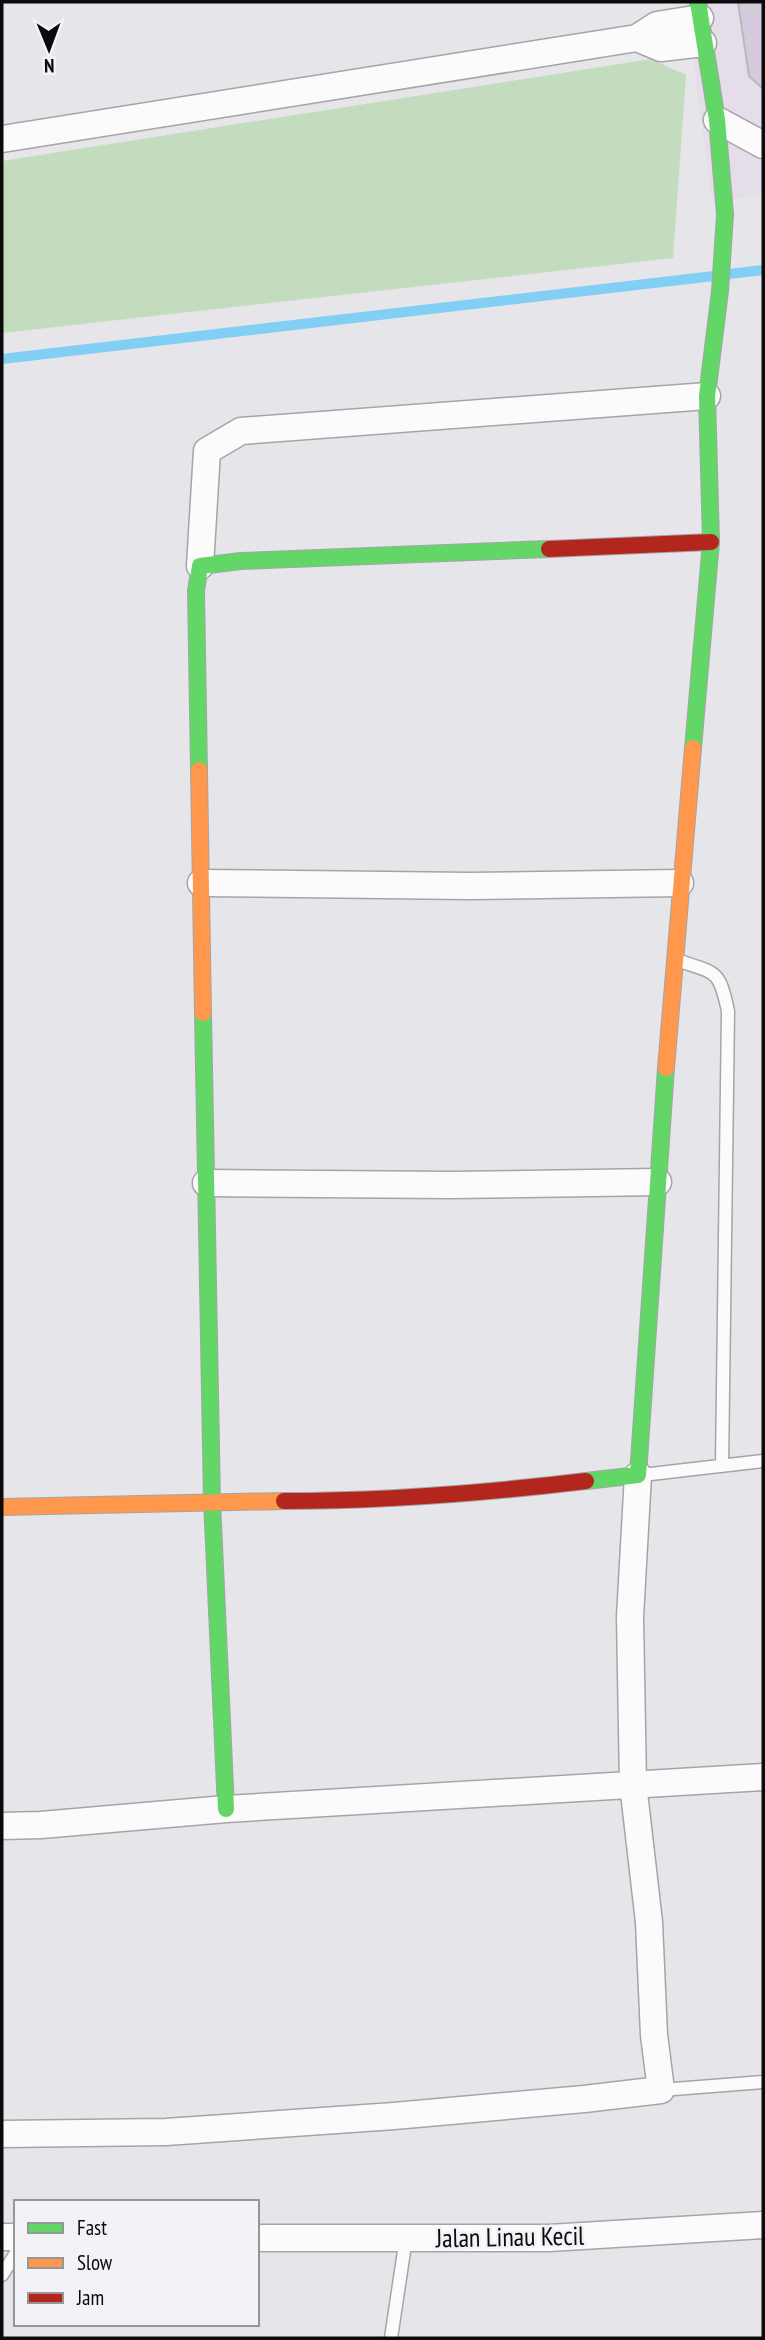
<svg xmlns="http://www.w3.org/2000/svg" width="765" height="2340" font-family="'PT Sans Narrow',sans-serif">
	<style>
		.commercial { fill: #e5dde9 }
		.green { fill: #c3dcbe }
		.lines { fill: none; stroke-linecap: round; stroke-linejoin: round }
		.stream { stroke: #82cef5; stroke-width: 10 }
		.building { fill: #d5cadc; stroke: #b9b8ba; stroke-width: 2 }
		.lane-casing { stroke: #a5a5a7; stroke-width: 15 }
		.street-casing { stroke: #a5a5a7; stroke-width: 29 }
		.fast-casing { stroke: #a5a5a7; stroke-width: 18 }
		.slow-casing { stroke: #a5a5a7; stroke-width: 18 }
		.jam-casing { stroke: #a5a5a7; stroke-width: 18 }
		.lane { stroke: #fbfbfc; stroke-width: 12 }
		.street { stroke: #fbfbfc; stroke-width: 26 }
		.fast { stroke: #63d668; stroke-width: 16 }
		.slow { stroke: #ff974d; stroke-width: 16 }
		.jam { stroke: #b3261e; stroke-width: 16 }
		.labels { text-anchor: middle; stroke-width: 5; stroke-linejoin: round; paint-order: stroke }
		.street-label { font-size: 26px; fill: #0b0b0d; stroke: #f2f2f7 }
	</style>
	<rect width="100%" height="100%" fill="#e6e5e9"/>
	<path class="commercial" d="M 686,2 L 763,2 L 763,195 L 712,201 Z"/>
	<path class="green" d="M 651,59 L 686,75 L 673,258 L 2,333 L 2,161 Z"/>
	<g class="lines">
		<path class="stream" d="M 729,274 L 763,270
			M 2,359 L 714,276"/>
	</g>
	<path class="building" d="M 738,2 L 763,2 L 763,89 L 749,76 Z"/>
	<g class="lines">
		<g class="lane-casing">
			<path id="lane" d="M 677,960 C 717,974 719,969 728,1011 L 722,1466
				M 642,1475 L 763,1461
				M 661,2090 L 763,2082
				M 2,2275 L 16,2253
				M 391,2338 L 406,2238"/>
		</g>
		<g class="street-casing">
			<path id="street" d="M 637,38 L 661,48 L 703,43
				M 717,120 L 763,145
				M 2,139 L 637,38 L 657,25 L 700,18
				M 200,566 L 207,451 L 241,431 L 707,396
				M 201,883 L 470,886 L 680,883
				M 206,1183 L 450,1185 L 658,1182
				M 2,1826 L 41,1825 L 226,1809 L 763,1777
				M 2,2134 L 166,2132 L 394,2116 L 584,2099 L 661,2090 L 654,2035 L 649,1922 L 633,1784 L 630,1617 L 638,1475
				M 2,2237 L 16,2237
				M 257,2238 L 549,2238 L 763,2225"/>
		</g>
		<g class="fast-casing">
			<path id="fast" d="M 693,748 L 711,542 L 707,396 L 720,291 L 725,214 L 717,120 L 698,2
				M 199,770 L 196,591 L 200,566 L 241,561 L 549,549
				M 203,1013 L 212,1501 L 226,1809
				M 586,1481 L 638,1475 L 666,1068"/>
		</g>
		<g class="slow-casing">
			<path id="slow" d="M 199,770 L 203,1013
				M 666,1068 L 693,748
				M 2,1507 L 284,1501"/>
		</g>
		<g class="jam-casing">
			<path id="jam" d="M 549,549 L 711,542
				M 284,1501 C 385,1501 485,1493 586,1481"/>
		</g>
		<use href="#lane" class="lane"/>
		<use href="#street" class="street"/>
		<use href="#fast" class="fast"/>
		<use href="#slow" class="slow"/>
		<use href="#jam" class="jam"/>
	</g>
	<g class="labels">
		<g class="street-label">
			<text transform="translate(510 2237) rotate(-1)" y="9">Jalan Linau Kecil</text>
		</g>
	</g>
	<rect width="765" height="2340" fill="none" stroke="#0b0b0d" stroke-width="7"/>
	<rect x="14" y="2200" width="245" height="126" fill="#f2f2f7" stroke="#969699" stroke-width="2"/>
	<rect x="28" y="2223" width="35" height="10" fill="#63d668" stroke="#969699" stroke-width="2"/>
	<text x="77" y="2235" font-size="21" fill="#0b0b0d">Fast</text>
	<rect x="28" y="2258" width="35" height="10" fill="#ff974d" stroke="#969699" stroke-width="2"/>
	<text x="77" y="2270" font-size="21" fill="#0b0b0d">Slow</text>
	<rect x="28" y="2293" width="35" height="10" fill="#b3261e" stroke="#969699" stroke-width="2"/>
	<text x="77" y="2305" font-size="21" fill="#0b0b0d">Jam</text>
	<g transform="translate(49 49) rotate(179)" stroke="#f2f2f7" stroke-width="5" paint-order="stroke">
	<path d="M0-5L12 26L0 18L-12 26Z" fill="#0b0b0d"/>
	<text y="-10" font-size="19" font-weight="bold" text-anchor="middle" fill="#0b0b0d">N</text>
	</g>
</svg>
